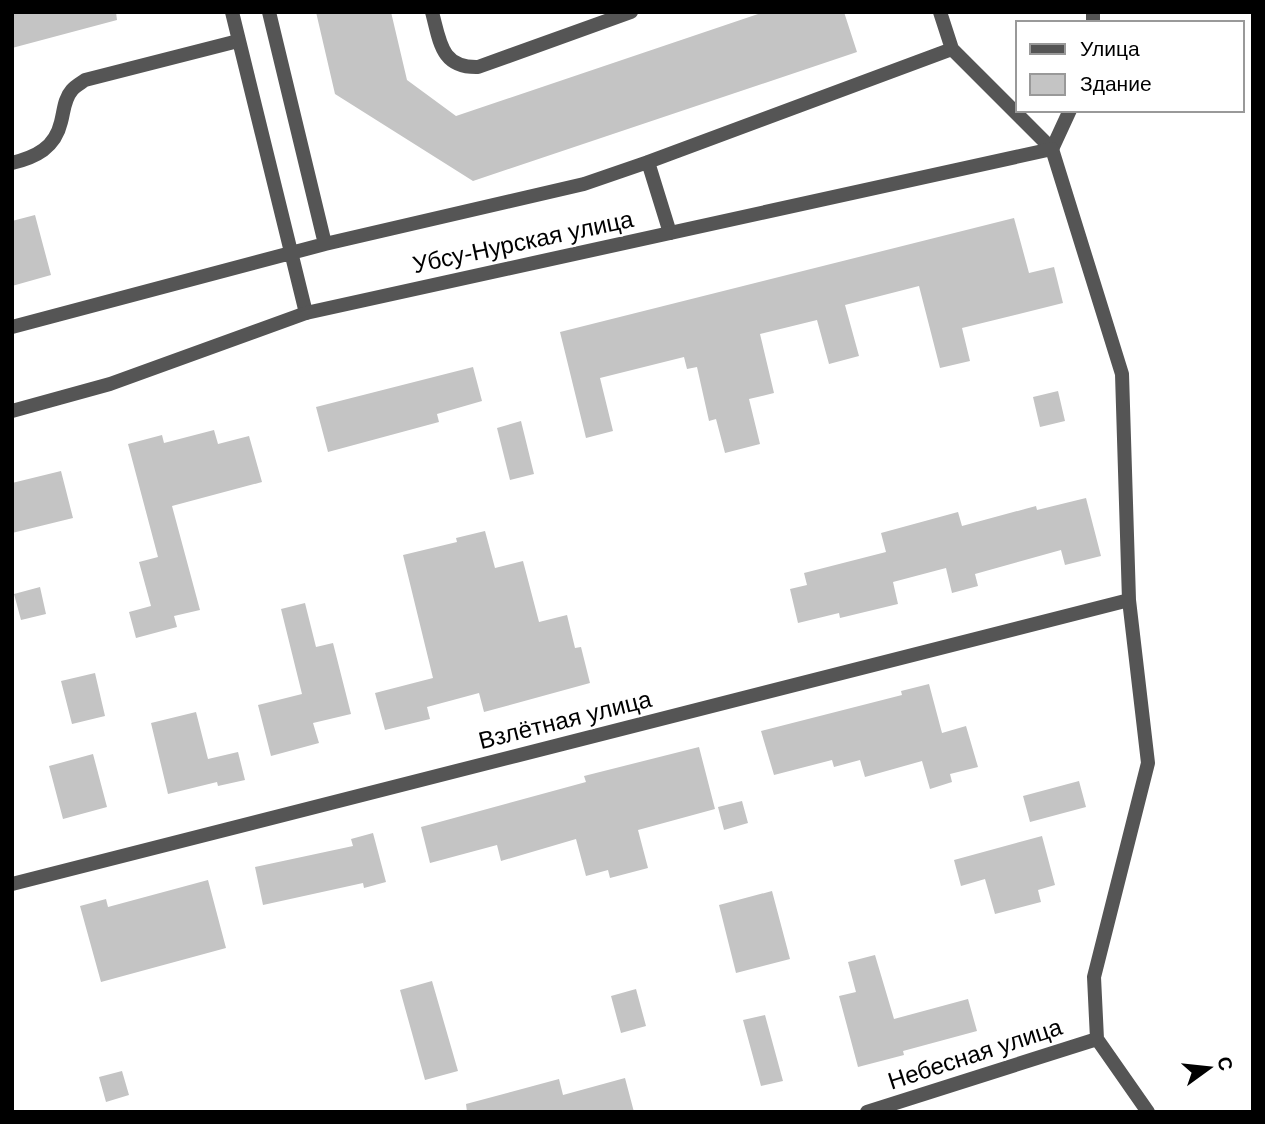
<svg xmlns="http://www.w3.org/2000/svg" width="1265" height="1124" font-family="Helvetica,sans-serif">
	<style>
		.building { fill: #c4c4c4 }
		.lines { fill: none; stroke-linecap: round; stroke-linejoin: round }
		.service { stroke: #555; stroke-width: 14 }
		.minor { stroke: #555; stroke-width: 14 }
		.labels { text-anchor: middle; stroke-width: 5; stroke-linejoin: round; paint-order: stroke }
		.street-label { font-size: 24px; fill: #000; stroke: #fff }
	</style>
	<rect width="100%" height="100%" fill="#fff"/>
	<path class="building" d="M 12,12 L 116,12 L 117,20 L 12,48 Z
		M 316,12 L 391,12 L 407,80 L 456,116 L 764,12 L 844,12 L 857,52 L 473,181 L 335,94 Z
		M 35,215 L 51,275 L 12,286 L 12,221 Z
		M 1014,218 L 1029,273 L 1054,267 L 1063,303 L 962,328 L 970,361 L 940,368 L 919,286 L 845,305 L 859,356 L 829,364 L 817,320 L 760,334 L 774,393 L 749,399 L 760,444 L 725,453 L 716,419 L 709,421 L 697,367 L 687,369 L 684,357 L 600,378 L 613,431 L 586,438 L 560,332 Z
		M 473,367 L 482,401 L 437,414 L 439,422 L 328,452 L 316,407 Z
		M 1058,391 L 1065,421 L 1040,427 L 1033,397 Z
		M 521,421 L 534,474 L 510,480 L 497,428 Z
		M 214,430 L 218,444 L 249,436 L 262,482 L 172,506 L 200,610 L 174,616 L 177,627 L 136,638 L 129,612 L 151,606 L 139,562 L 158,557 L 128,444 L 162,435 L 164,443 Z
		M 61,471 L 73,518 L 12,533 L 12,483 Z
		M 1086,498 L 1101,556 L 1065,565 L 1061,550 L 975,574 L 978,586 L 952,593 L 946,568 L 893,582 L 898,604 L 840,618 L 839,613 L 798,623 L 790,589 L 807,585 L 804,573 L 886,552 L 881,533 L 958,512 L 962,526 L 1036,506 L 1037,510 Z
		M 485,531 L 495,568 L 523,561 L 539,622 L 567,615 L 575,648 L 581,647 L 590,683 L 484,712 L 479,693 L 427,707 L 430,719 L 385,730 L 375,693 L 433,678 L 403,555 L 457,542 L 456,538 Z
		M 40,587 L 46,614 L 21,620 L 14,594 Z
		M 305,603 L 316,647 L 333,643 L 351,714 L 313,723 L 319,743 L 271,756 L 258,705 L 302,694 L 281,609 Z
		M 95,673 L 105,716 L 72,724 L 61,681 Z
		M 929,684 L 942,733 L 966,726 L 978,767 L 950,774 L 952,782 L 930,789 L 922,761 L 865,777 L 860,760 L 834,767 L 832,760 L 774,775 L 761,731 L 902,695 L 901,691 Z
		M 196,712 L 208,759 L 238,752 L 245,780 L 218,786 L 217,782 L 168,794 L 151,723 Z
		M 699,747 L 715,809 L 638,830 L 648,868 L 610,878 L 608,870 L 586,876 L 576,839 L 501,861 L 497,845 L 430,863 L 421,827 L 586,782 L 584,776 Z
		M 93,754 L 107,807 L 63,819 L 49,766 Z
		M 1079,781 L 1086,807 L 1030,822 L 1023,796 Z
		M 742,801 L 748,823 L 724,830 L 718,807 Z
		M 373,833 L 386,882 L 364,888 L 363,883 L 263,905 L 255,867 L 353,846 L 351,839 Z
		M 1042,836 L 1055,885 L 1038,890 L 1041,902 L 995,914 L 985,879 L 961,886 L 954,860 Z
		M 208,880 L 226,948 L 101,982 L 80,906 L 106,899 L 108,907 Z
		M 772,891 L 790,959 L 736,973 L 719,905 Z
		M 875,955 L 894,1019 L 968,999 L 977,1031 L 903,1051 L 904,1055 L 858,1067 L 839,996 L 856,992 L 848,962 Z
		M 432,981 L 458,1071 L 425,1080 L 400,990 Z
		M 636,989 L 646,1026 L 621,1033 L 611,996 Z
		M 765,1015 L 783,1081 L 761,1086 L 743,1020 Z
		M 122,1071 L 129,1095 L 106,1102 L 99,1077 Z
		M 625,1078 L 634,1112 L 467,1112 L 466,1104 L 559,1079 L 563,1095 Z"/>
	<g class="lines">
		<path class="service" d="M 232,12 L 306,313
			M 269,12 L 325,244
			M 432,12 C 440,42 441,68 478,67 L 631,12
			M 1093,23 L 1093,12
			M 952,49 L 1052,149 L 1070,110
			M 648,162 L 670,233
			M 12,163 C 36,157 55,148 61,122 C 64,111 64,99 72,90 C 75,86 81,83 85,80 L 238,41
			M 12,327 L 325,244 L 584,184 L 648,162 L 952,49 L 940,12"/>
		<path class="minor" d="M 12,411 L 110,384 L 306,313 L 1052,149 L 1122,374 L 1129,600 L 1148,763 L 1094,977 L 1097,1039 L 1148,1112
			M 12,884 L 1129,600
			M 867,1112 L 1097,1039"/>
	</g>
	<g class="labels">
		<g class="street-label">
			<text transform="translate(523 242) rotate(-12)" y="8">Убсу-Нурская улица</text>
			<text transform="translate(565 720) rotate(-14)" y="8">Взлётная улица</text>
			<text transform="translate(975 1054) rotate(-18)" y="8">Небесная улица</text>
		</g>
	</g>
	<rect width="1265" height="1124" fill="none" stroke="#000000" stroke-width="28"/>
	<rect x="1016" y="21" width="228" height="91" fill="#ffffff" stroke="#999999" stroke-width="2"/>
	<rect x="1030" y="44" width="35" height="10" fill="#555555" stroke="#999999" stroke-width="2"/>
	<text x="1080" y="56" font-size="21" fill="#000000">Улица</text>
	<rect x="1030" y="74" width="35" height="21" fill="#c4c4c4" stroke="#999999" stroke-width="2"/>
	<text x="1080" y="91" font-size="21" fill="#000000">Здание</text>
	<g transform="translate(1209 1068) rotate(75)" stroke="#ffffff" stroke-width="5" paint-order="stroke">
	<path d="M0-5L12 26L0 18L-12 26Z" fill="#000000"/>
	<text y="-10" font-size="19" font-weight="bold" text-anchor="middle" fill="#000000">С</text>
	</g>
</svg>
